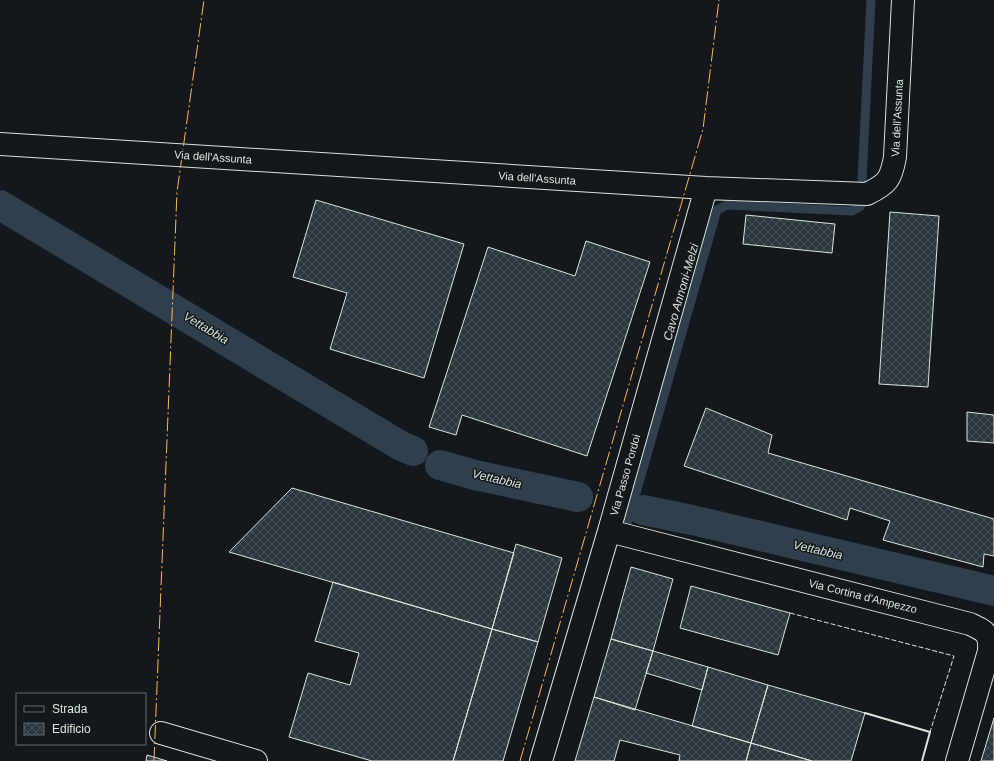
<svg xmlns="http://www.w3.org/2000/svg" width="994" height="761" font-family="Arial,sans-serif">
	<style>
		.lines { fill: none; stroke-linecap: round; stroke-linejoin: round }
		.stream { stroke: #2f3f4d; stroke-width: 9 }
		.canal { stroke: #2f3f4d; stroke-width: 30 }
		.building { fill: url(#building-cross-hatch); stroke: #d8e6dc }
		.minor-casing { stroke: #d8e6dc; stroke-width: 24 }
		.minor { stroke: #14181c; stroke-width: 22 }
		.fence { stroke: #d8e6dc; stroke-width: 1; stroke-dasharray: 5 2; stroke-linecap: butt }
		.wall { stroke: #d8e6dc; stroke-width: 2 }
		.power { stroke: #ffb74d; stroke-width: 1; stroke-dasharray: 14 3 2 3; stroke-linecap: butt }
		.labels { text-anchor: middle; stroke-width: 3; stroke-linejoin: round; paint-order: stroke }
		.street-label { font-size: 11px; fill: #d8e6dc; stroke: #14181c }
		.water-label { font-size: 12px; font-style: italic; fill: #d8e6dc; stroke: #14181c }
	</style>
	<defs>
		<pattern id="building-cross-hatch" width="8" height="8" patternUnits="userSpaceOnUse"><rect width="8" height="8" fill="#2c363c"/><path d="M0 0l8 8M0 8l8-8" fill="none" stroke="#4a5358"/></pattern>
	</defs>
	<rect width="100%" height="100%" fill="#14181c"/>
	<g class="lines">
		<path class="stream" d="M 862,180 L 871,0
			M 628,521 L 717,210 L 727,205 L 852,211 L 861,206"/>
		<path class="canal" d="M 0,205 L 401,446 L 413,451
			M 440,465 L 475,475 L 578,497
			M 643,510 L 692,520 L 994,591"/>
	</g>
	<path class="building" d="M 316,200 L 464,244 L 424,378 L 330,349 L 347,293 L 293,277 Z
		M 890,212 L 939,216 L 928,387 L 879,384 Z
		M 746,215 L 835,224 L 832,253 L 743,244 Z
		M 586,241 L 650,262 L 587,456 L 462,415 L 456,435 L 429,427 L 488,247 L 575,276 Z
		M 706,408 L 772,435 L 768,453 L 994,519 L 994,556 L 984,554 L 983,567 L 883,540 L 890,521 L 850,508 L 847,520 L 684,466 Z
		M 967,412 L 994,415 L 994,443 L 967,441 Z
		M 292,488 L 514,553 L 492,629 L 229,552 Z
		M 516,544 L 562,558 L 538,642 L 492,629 Z
		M 631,567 L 673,579 L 653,651 L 611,639 Z
		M 333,582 L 492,629 L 453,761 L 372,761 L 289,737 L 308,673 L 350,685 L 359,653 L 315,641 Z
		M 691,586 L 790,613 L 778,655 L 680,628 Z
		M 492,629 L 538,642 L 503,761 L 453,761 Z
		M 611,639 L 653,651 L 635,710 L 594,697 Z
		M 653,651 L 708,667 L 702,690 L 646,673 Z
		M 708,667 L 768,685 L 751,743 L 692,726 Z
		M 768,685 L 865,713 L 851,761 L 812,761 L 751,743 Z
		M 594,697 L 751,743 L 746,761 L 679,761 L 680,755 L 620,740 L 614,761 L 575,761 Z
		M 994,718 L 994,761 L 981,761 Z
		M 751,743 L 812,761 L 746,761 Z
		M 147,755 L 167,761 L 146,761 Z"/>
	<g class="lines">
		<g class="minor-casing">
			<path id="minor" d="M 0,144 L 706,188 L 867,194 C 887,184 891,180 895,157 L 903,0
				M 609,531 L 970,624 C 985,631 990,633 989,651 L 957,761
				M 161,733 L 256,761
				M 541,761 L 609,531 L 706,188"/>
		</g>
		<use href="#minor" class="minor"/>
		<path class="fence" d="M 790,613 L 954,656 L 930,732"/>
		<path class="wall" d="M 865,713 L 930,732 L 922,761"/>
		<path class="power" d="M 154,761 L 177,192 L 204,0
			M 520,761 L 703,129 L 719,0"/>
	</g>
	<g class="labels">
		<g class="street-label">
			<text transform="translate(897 118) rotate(-87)" y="4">Via dell'Assunta</text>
			<text transform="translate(213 157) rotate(4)" y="4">Via dell'Assunta</text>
			<text transform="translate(537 178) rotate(4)" y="4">Via dell'Assunta</text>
			<text transform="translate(625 475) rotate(-74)" y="4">Via Passo Pordoi</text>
			<text transform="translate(863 596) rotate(14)" y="4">Via Cortina d'Ampezzo</text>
		</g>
		<g class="water-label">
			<text transform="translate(681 292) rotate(-74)" y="4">Cavo Annoni-Melzi</text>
			<text transform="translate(206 328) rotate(31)" y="4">Vettabbia</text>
			<text transform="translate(497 479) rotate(13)" y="4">Vettabbia</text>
			<text transform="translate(818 550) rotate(13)" y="4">Vettabbia</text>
		</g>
	</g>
	<rect x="16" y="693" width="130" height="52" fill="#14181c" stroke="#626a69"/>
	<rect x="24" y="706" width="20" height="6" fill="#14181c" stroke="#626a69"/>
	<text x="52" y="713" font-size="12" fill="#d8e6dc">Strada</text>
	<rect x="24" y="723" width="20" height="12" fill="url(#building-cross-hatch)" stroke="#626a69"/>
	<text x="52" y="733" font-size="12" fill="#d8e6dc">Edificio</text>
</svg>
